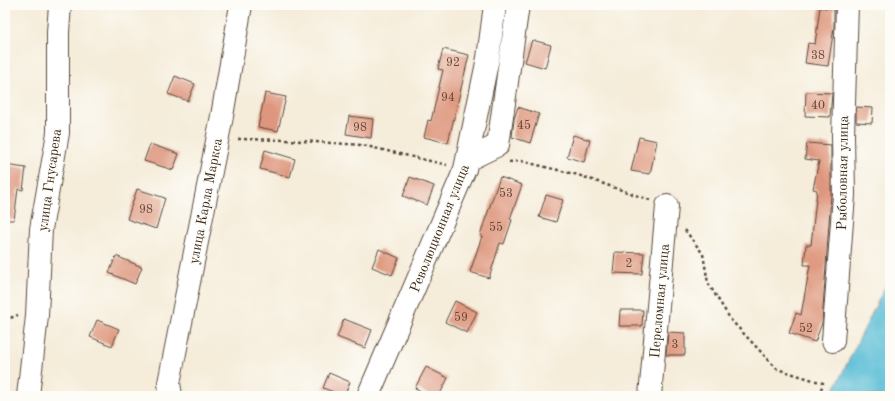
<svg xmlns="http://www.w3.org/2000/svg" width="895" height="401" font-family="'Old Standard TT',serif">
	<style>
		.water { fill: #58bdd6; stroke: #4a747a }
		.building { fill: #de977e }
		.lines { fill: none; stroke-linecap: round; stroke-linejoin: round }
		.minor-casing { stroke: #57473a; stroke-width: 24 }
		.path { stroke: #57473a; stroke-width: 2.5; stroke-dasharray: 3 3; stroke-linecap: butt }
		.minor { stroke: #fff; stroke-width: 22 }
		.labels { text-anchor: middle; stroke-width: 3.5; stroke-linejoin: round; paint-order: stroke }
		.number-label { font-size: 12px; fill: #644536 }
		.street-label { font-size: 14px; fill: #3b2a1e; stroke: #fdfcf7 }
	</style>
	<rect width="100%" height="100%" fill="#fdfcf7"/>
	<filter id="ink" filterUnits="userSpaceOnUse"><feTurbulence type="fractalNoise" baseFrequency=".025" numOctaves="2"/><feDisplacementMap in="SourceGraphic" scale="8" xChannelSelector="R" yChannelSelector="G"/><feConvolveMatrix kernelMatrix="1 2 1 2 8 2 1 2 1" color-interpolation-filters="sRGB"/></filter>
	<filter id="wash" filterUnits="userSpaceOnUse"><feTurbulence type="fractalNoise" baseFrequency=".012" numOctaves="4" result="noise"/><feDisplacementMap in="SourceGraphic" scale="16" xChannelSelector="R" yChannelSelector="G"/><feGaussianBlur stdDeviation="0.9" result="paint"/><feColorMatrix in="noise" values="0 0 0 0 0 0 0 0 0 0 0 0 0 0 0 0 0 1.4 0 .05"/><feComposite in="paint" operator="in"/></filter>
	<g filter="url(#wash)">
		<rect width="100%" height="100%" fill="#f5ecd9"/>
		<path class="water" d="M 890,277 L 890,396 L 831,396 Z"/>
		<g id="blocks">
			<path class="building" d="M 820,7 L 834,9 L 834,28 L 828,66 L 805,63 L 808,43 L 815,44 Z
				M 532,40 L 551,45 L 545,68 L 525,62 Z
				M 443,49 L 469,55 L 448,143 L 424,137 L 428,120 L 431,121 L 443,70 L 438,69 Z
				M 175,76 L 195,84 L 188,101 L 168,94 Z
				M 806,92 L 832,93 L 830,117 L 805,116 Z
				M 265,93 L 286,97 L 278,131 L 258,127 Z
				M 518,107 L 539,114 L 530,143 L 512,137 L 514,119 Z
				M 856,107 L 873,108 L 872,123 L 856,122 Z
				M 349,116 L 373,119 L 371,138 L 346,134 Z
				M 573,135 L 590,140 L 584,162 L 567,157 Z
				M 639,137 L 657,141 L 650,174 L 631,171 Z
				M 807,143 L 831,145 L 831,195 L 822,323 L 815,342 L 789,333 L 796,313 L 801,315 L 810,265 L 804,265 L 806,245 L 811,245 L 817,190 L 813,189 L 819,161 L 805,159 Z
				M 150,144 L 179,154 L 173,170 L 144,161 Z
				M 265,150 L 295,159 L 290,177 L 260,169 Z
				M 5,165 L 26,168 L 23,190 L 18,189 L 14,220 L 5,220 Z
				M 410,177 L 434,186 L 427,205 L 403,196 Z
				M 500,177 L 522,185 L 510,219 L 512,220 L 504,244 L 500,243 L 489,278 L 470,272 L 482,236 L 480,235 Z
				M 137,189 L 165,198 L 156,229 L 127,219 Z
				M 546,195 L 563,200 L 556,222 L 539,217 Z
				M 379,249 L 399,258 L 392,275 L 372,267 Z
				M 615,252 L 644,253 L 642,274 L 613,273 Z
				M 116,256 L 142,267 L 135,284 L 109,273 Z
				M 455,301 L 477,312 L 467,333 L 445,322 Z
				M 620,310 L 643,310 L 642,326 L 619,326 Z
				M 344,319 L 372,330 L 365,348 L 337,337 Z
				M 97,320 L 119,329 L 112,346 L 90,337 Z
				M 668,332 L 685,333 L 685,355 L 666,355 Z
				M 426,367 L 448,378 L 439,396 L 431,396 L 415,388 Z
				M 329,373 L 350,382 L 344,396 L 323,388 Z"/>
		</g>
	</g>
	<g filter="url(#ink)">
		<use href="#blocks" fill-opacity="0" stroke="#57473a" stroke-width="1"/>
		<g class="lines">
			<g class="minor-casing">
				<path id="minor" d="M 467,160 L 498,145 L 518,5
					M 833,341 L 844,195 L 843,136 L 847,5
					M 28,396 L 37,316 L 41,229 L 58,133 L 58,32 L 60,5
					M 171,396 L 169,383 L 222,116 L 241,5
					M 368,396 L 465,169 L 488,58 L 495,5
					M 650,396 L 667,206"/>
			</g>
			<path class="path" d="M 238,139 L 287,140 L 362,145 L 447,165
				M 509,162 L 521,161 L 578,175 L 650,200
				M 685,230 L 703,254 L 708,283 L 731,320 L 777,369 L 823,383 L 819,396
				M 5,320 L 18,315"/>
			<use href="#minor" class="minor"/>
		</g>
	</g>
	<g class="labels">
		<g class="number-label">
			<text x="818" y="59">38</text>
			<text x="453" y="66">92</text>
			<text x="448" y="101">94</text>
			<text x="818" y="109">40</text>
			<text x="524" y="129">45</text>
			<text x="360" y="131">98</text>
			<text x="506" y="197">53</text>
			<text x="146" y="213">98</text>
			<text x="496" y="231">55</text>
			<text x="629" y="267">2</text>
			<text x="461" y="321">59</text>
			<text x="806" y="332">52</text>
			<text x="675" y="348">3</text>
		</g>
		<g class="street-label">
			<text transform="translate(842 173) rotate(-89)" y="5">Рыболовная улица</text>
			<text transform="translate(49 180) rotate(-82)" y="5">улица Гнусарева</text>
			<text transform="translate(205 201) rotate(-79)" y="5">улица Карла Маркса</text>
			<text transform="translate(439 228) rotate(-68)" y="5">Революционная улица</text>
			<text transform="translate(659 301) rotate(-85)" y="5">Переломная улица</text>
		</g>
	</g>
	<rect width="895" height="401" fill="none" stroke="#fdfcf7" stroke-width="20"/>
</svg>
